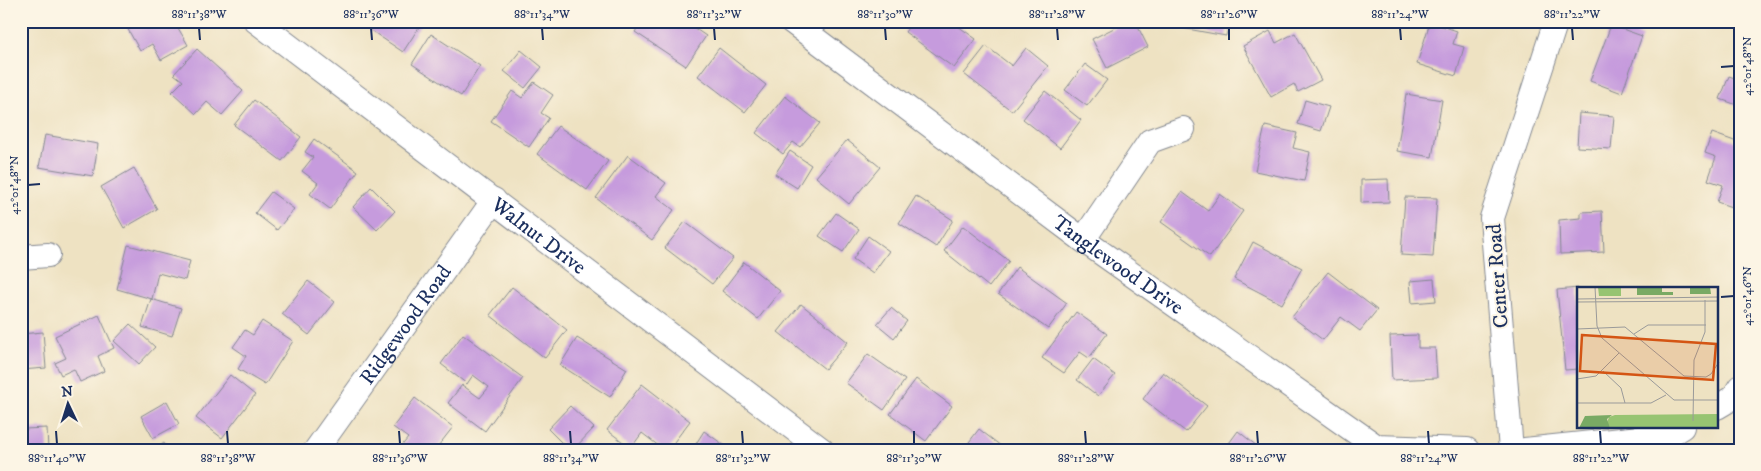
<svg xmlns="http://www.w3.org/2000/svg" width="1761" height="471" font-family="'IM FELL DW Pica',serif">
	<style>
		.building { fill: #c69bdd }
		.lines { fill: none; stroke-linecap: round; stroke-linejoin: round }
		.street-casing { stroke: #848890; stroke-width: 26 }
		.street { stroke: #fff; stroke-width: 24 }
		.ticks { fill: none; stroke: #1b2f5e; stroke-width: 2 }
		.labels { text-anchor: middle; stroke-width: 4; stroke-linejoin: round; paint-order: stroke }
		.street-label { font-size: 21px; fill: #1b2f5e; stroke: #fcf5e5 }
		.inset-road { fill: none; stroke: #9a9a9a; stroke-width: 1 }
		.view { fill: #d45514; fill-opacity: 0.15; stroke: #d45514; stroke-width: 2.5 }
		.inset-edge { fill: none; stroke: #1b2f5e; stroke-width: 2.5 }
		.neatline { fill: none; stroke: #1b2f5e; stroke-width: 2 }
		.ticks-label { font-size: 12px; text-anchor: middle; fill: #1b2f5e }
	</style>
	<rect width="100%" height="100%" fill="#fcf5e5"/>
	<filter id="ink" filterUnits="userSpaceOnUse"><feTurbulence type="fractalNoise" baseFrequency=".02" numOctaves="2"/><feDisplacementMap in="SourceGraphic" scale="10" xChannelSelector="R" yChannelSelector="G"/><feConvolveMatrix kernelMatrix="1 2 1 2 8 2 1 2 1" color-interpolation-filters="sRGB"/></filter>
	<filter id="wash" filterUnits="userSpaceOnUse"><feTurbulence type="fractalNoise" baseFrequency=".0096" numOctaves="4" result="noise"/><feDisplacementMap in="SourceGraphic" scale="20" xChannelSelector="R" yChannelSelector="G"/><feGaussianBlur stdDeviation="1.12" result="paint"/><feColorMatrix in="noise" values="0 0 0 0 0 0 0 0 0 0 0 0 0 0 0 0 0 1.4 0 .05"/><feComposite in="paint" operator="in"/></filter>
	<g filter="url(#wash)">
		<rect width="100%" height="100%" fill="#eee2c2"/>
		<g id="blocks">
			<path class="building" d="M 129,21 L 174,21 L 188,45 L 161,60 L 152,44 L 140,51 L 125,24 Z
				M 357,21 L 423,21 L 403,52 Z
				M 642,21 L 684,21 L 706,36 L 686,66 L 635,32 Z
				M 913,21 L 951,21 L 976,39 L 954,68 L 905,32 Z
				M 1128,21 L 1135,21 L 1148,47 L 1107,68 L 1092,39 Z
				M 1171,21 L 1229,21 L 1226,36 L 1171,26 Z
				M 1430,22 L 1457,31 L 1453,44 L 1464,47 L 1456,76 L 1417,64 Z
				M 1611,25 L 1642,36 L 1622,93 L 1590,81 Z
				M 1270,31 L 1276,43 L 1295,33 L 1321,80 L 1298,92 L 1294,84 L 1271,97 L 1243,46 Z
				M 431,34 L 480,66 L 461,96 L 412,64 Z
				M 986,46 L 1012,66 L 1026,48 L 1048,66 L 1012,111 L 964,74 Z
				M 719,48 L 766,85 L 745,112 L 698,76 Z
				M 197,49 L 243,91 L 222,115 L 207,102 L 196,114 L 172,92 L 183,81 L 174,74 Z
				M 521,50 L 542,67 L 525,88 L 504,71 Z
				M 1085,64 L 1107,80 L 1087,106 L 1065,90 Z
				M 1729,76 L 1740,80 L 1740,106 L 1720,99 Z
				M 534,82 L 553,95 L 541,113 L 549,118 L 529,147 L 491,121 L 512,91 L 522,98 Z
				M 1045,91 L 1081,120 L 1060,148 L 1023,119 Z
				M 1406,94 L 1442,100 L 1432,157 L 1397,151 Z
				M 785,96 L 820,123 L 800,147 L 793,142 L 783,154 L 756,133 Z
				M 254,100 L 301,137 L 282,161 L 234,125 Z
				M 1305,100 L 1329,107 L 1321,131 L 1298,124 Z
				M 1579,113 L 1614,116 L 1611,149 L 1577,147 Z
				M 558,126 L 608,161 L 587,190 L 537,154 Z
				M 1265,126 L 1297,133 L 1293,148 L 1310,152 L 1304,181 L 1255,171 Z
				M 1712,133 L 1740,143 L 1740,210 L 1717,202 L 1723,185 L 1708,180 L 1716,157 L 1705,153 Z
				M 45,135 L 98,144 L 93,176 L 39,167 Z
				M 21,136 L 25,136 L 27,173 L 21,173 Z
				M 314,139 L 358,171 L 330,209 L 310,194 L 318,183 L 302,171 L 313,157 L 305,152 Z
				M 847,140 L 880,167 L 849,204 L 816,177 Z
				M 790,151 L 811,165 L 797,188 L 775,174 Z
				M 628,155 L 666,183 L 656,196 L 674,210 L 652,240 L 596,198 Z
				M 134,168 L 157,209 L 124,228 L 101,187 Z
				M 1388,179 L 1389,202 L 1361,203 L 1361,180 Z
				M 371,187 L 395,211 L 377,230 L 353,207 Z
				M 271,192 L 294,209 L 277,230 L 255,213 Z
				M 1182,192 L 1208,211 L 1220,194 L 1243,211 L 1210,257 L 1161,222 Z
				M 916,196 L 953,220 L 936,247 L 899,223 Z
				M 1405,197 L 1437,198 L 1433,257 L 1401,255 Z
				M 1602,211 L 1604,252 L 1560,254 L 1559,220 L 1581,218 L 1581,212 Z
				M 836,213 L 859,229 L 843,252 L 819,236 Z
				M 685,222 L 733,258 L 712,284 L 665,248 Z
				M 963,226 L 1009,261 L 989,287 L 944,251 Z
				M 868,236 L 889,251 L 873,273 L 853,259 Z
				M 1253,242 L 1302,268 L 1282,304 L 1234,279 Z
				M 128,245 L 190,261 L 185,280 L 158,273 L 152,299 L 117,289 Z
				M 744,262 L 780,291 L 758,319 L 722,291 Z
				M 1017,267 L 1067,303 L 1048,329 L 998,294 Z
				M 1328,272 L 1377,310 L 1360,331 L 1341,317 L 1323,340 L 1292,317 Z
				M 1434,279 L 1436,301 L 1412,303 L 1410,281 Z
				M 308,281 L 335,302 L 309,335 L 282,314 Z
				M 512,287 L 567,330 L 545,358 L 490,315 Z
				M 1578,288 L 1578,369 L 1565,370 L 1557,290 Z
				M 151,299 L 181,308 L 172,336 L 142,327 Z
				M 801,304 L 848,342 L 825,369 L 778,332 Z
				M 891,308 L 907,321 L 894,338 L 877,324 Z
				M 1076,312 L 1107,334 L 1089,358 L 1080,352 L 1064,373 L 1042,358 Z
				M 99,315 L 114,348 L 98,356 L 104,371 L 80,382 L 74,369 L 61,375 L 55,363 L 66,358 L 55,336 Z
				M 262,321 L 293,341 L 265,385 L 238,369 L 246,356 L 233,347 L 245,330 L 253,335 Z
				M 130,324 L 155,347 L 139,364 L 114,341 Z
				M 43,332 L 46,368 L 21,370 L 21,334 Z
				M 463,334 L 523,378 L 485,431 L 448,403 L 462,385 L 480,398 L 489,387 L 473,375 L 467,384 L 441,364 Z
				M 1418,335 L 1418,348 L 1435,348 L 1437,378 L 1392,380 L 1390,336 Z
				M 577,338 L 627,369 L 610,397 L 560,365 Z
				M 868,354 L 905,380 L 884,410 L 846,383 Z
				M 1093,359 L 1115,375 L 1098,396 L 1077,380 Z
				M 1163,372 L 1207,406 L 1186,432 L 1143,399 Z
				M 230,375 L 255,395 L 222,438 L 196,418 Z
				M 916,379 L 952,406 L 926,441 L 890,414 Z
				M 642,384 L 690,421 L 668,450 L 664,450 L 642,433 L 631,448 L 607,430 Z
				M 415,398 L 453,427 L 435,450 L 403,450 L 400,448 L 408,438 L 393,427 Z
				M 167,401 L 179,424 L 153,438 L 141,416 Z
				M 570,406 L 594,428 L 573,450 L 569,450 L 548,429 Z
				M 47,428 L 48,450 L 25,450 L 24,429 Z
				M 979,429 L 1006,450 L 963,450 Z
				M 704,431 L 731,450 L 692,450 Z
				M 1238,431 L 1262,450 L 1224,450 Z
				M 164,443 L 169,450 L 153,450 Z"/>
		</g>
	</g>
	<g filter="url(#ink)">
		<use href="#blocks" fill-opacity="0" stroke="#848890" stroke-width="1"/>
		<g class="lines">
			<g class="street-casing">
				<g id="street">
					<path id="s1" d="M 256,21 L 822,450"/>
					<path id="s2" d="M 791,21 L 1083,240 L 1377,447 L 1467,450"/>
					<path d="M 1083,240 L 1150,141 L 1183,129"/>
					<path d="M 21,257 L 48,255"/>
					<path d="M 1717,407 L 1734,397 L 1740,387"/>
					<path id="s3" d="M 316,450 L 494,200"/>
					<path d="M 1511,450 L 1492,218 L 1556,21"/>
					<path d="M 1525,450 L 1669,435 L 1682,427"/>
				</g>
			</g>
			<use href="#street" class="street"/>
		</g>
	</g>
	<path class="ticks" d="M 199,28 L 200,40M 371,28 L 372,40M 542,28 L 543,40M 714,28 L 715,40M 885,28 L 886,40M 1057,28 L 1058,40M 1229,28 L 1229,40M 1400,28 L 1401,40M 1572,28 L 1573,40M 1721,67 L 1734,66M 28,185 L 40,184M 1721,297 L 1734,296M 56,431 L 57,444M 227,431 L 228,444M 399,431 L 400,444M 570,431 L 571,444M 742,431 L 743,444M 914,431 L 914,444M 1085,431 L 1086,444M 1257,431 L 1258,444M 1428,431 L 1429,444M 1600,431 L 1601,444"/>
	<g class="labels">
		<g class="street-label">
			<text dy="7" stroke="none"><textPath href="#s1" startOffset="355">Walnut Drive</textPath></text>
			<text dy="7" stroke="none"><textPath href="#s2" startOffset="408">Tanglewood Drive</textPath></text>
			<text transform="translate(1497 276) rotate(-94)" y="7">Center Road</text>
			<text dy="7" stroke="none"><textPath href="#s3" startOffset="154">Ridgewood Road</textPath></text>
		</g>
	</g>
	<g transform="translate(1577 287)">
		<rect width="141" height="141" fill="#eee2c2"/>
		<path d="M 21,0 L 44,0 L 44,9 L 22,9 ZM 141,127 L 141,141 L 33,141 L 30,136 L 32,130 L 38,128 Z" fill="#97c472"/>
		<path d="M 60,0 L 85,0 L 85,5 L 96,5 L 96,8 L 60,8 ZM 113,0 L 133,0 L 134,7 L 113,7 ZM 35,128 L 30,132 L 33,141 L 2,141 L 8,129 Z" fill="#79aa64"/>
		<path class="inset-road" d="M 18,0 L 20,39 L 25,51 L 97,113 L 142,113M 0,12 L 142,10M 0,15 L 142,14M 0,42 L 48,40 L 107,89 L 129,90 L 134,87 L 142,75M 57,47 L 71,38 L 129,38M 26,84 L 44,101 L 48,116M 0,92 L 19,89 L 42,66M 0,116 L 74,116 L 89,108M 116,134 L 117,73 L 128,45 L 128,13"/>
		<path class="view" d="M 5,48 L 139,57 L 136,93 L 3,84 Z"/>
		<rect width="141" height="141" class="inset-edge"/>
	</g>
	<rect width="1761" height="471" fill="none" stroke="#fcf5e5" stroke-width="55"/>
	<g transform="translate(68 404) rotate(356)" stroke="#fcf5e5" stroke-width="4" paint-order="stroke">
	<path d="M0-4L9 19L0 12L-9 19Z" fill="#1b2f5e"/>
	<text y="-8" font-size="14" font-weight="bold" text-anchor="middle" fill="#1b2f5e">N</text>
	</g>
	<rect x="28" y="28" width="1706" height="416" class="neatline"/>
	<g class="ticks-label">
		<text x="199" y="18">88°11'38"W</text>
		<text x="371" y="18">88°11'36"W</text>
		<text x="542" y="18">88°11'34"W</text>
		<text x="714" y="18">88°11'32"W</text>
		<text x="885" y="18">88°11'30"W</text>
		<text x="1057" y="18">88°11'28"W</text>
		<text x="1229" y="18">88°11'26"W</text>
		<text x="1400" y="18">88°11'24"W</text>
		<text x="1572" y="18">88°11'22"W</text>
		<text transform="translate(1747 66) rotate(-90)" y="4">42°01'48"N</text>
		<text transform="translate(14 185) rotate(-90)" y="4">42°01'48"N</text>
		<text transform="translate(1747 296) rotate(-90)" y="4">42°01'46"N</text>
		<text x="57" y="462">88°11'40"W</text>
		<text x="228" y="462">88°11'38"W</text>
		<text x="400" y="462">88°11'36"W</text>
		<text x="571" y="462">88°11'34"W</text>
		<text x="743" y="462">88°11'32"W</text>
		<text x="914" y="462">88°11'30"W</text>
		<text x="1086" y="462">88°11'28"W</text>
		<text x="1258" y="462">88°11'26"W</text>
		<text x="1429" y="462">88°11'24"W</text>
		<text x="1601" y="462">88°11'22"W</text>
	</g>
</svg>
